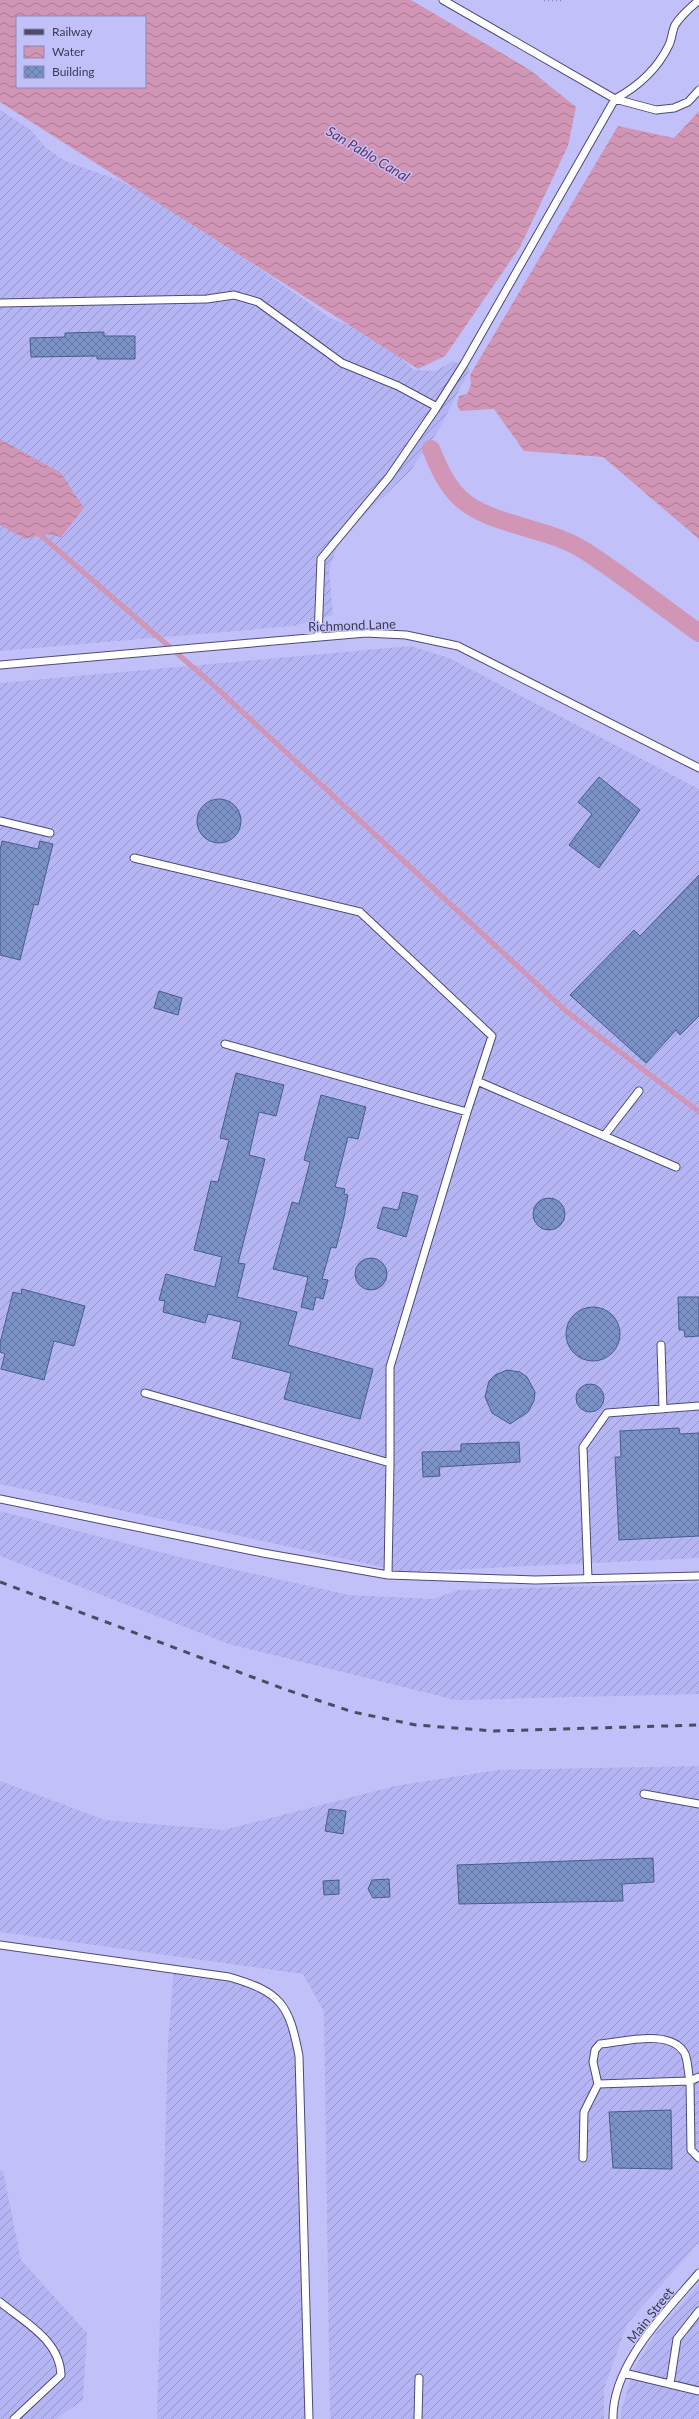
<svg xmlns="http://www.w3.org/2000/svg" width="699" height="2419" font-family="Lato,sans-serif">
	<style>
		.industrial { fill: url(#industrial-furrows) }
		.water { fill: url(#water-waves); fill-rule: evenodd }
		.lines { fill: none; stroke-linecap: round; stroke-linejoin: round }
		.stream { stroke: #d195b6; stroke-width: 5 }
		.canal { stroke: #d195b6; stroke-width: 18 }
		.building { fill: url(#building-cross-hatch); stroke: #485d8a }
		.service-casing { stroke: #4d4a7a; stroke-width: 9 }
		.path { stroke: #8887b1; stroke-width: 2.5; stroke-dasharray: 1 3; stroke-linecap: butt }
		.service { stroke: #fff; stroke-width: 7 }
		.rail { stroke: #4c4b66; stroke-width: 3; stroke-dasharray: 7 7; stroke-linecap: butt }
		.labels { text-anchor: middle; stroke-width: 3; stroke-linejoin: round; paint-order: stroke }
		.street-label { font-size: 13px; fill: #3b3a51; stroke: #c1c0f8 }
		.water-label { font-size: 14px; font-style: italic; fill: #732d59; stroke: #c1c0f8 }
	</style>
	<defs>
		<pattern id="industrial-furrows" width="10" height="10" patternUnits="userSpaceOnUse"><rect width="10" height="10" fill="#b6b5f4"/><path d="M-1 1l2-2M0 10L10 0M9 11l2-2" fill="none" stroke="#9594c8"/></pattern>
		<pattern id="water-waves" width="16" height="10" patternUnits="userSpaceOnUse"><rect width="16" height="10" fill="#d195b6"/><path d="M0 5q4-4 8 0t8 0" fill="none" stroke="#ab7b96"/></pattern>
		<pattern id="building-cross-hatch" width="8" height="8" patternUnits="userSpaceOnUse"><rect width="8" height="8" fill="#7a92c7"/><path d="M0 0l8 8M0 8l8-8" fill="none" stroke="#6578a4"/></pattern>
	</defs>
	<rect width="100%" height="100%" fill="#c1c0f8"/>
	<path class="industrial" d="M 0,110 L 31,130 L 46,148 L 65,161 L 121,181 L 158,201 L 207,232 L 330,318 L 353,327 L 392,350 L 414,370 L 436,371 L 453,361 L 470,369 L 438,431 L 411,470 L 340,538 L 329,570 L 333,615 L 293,626 L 0,651 Z
		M 411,646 L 449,658 L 699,789 L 699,1558 L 405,1572 L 0,1484 L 0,683 Z
		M 0,1511 L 179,1557 L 349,1595 L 433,1599 L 458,1590 L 699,1583 L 699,1694 L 456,1700 L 229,1644 L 0,1556 Z
		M 699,1766 L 699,2242 L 627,2324 L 604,2389 L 604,2419 L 330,2419 L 324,2012 L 303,1974 L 0,1932 L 0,1781 L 105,1820 L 224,1830 L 395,1786 L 498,1770 Z
		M 174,1969 L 258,1985 L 283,2004 L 299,2056 L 309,2419 L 157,2419 L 168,2043 Z
		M 0,2170 L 3,2171 L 21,2260 L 87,2333 L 83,2400 L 56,2419 L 0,2419 Z
		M 699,2284 L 699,2419 L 621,2419 L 621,2411 L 634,2369 L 657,2332 Z"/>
	<path class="water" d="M 0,0 L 411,0 L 530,70 L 576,107 L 568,146 L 520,247 L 445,356 L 418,369 L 0,102 ZM 17,17 L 145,17 L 145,87 L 17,87 Z
		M 699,111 L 699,539 L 603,457 L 524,451 L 494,409 L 460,411 L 457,404 L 459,396 L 467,394 L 471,384 L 470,375 L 618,126 L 674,138 Z
		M 0,439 L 61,473 L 84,508 L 61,537 L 46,534 L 25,539 L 0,525 Z"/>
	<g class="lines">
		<path class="stream" d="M 37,532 L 210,682 L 566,1011 L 699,1112"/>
		<path class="canal" d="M 431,449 C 438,466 446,485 460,498 C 490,526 548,527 585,551 C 624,576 661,606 699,633"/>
	</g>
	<path class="building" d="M 104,332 L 104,336 L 135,336 L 135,359 L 97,359 L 97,356 L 31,357 L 30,338 L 65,337 L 65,333 Z
		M 599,777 L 640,810 L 599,868 L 569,845 L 592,814 L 578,802 Z
		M197 821a22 22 0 1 1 44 0a22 22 0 1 1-44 0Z
		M 2,841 L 38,849 L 40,841 L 53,844 L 38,905 L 34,904 L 20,960 L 0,955 L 0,850 Z
		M 699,875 L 699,1016 L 680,1035 L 676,1030 L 646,1063 L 570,995 L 634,930 L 640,936 Z
		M 159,991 L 182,998 L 178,1015 L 154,1008 Z
		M 236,1073 L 284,1085 L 276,1116 L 259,1112 L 249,1155 L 265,1159 L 238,1263 L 245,1264 L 237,1297 L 297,1312 L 288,1345 L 373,1369 L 360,1419 L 284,1399 L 291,1373 L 232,1358 L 241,1322 L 208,1314 L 205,1323 L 163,1312 L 165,1301 L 159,1300 L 166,1274 L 215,1287 L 222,1257 L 194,1250 L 211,1181 L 218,1182 L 229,1140 L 220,1138 Z
		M 321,1095 L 366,1107 L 358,1139 L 348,1137 L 335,1187 L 345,1189 L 344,1194 L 348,1195 L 344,1217 L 336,1248 L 331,1247 L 322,1279 L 328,1280 L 323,1299 L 316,1297 L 313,1310 L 301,1307 L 308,1277 L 273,1269 L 292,1202 L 299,1204 L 310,1162 L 304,1160 Z
		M 403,1192 L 418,1196 L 406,1237 L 377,1228 L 383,1207 L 398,1210 Z
		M533 1214a16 16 0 1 1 32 0a16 16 0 1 1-32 0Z
		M355 1274a16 16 0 1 1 32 0a16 16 0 1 1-32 0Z
		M 22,1289 L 85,1306 L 74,1346 L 54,1341 L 44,1380 L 1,1369 L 5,1354 L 0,1352 L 0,1343 L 13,1292 L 21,1294 Z
		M 678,1297 L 699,1297 L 699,1336 L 685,1337 L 684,1330 L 679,1330 Z
		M566 1334a27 27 0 1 1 54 0a27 27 0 1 1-54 0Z
		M 507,1370 L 520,1372 L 527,1377 L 535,1392 L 534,1401 L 528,1412 L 510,1424 L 492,1413 L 485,1397 L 489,1381 L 495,1375 Z
		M576 1398a14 14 0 1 1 28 0a14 14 0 1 1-28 0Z
		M 679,1428 L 680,1434 L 699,1433 L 699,1536 L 619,1540 L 615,1457 L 621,1457 L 620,1431 Z
		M 519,1442 L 520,1462 L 439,1467 L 440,1476 L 423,1477 L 422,1452 L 461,1451 L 461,1444 Z
		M 329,1809 L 346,1811 L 343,1834 L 325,1831 Z
		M 653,1858 L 654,1882 L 622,1884 L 623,1901 L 459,1904 L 457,1865 Z
		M 389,1879 L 390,1897 L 373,1898 L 368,1889 L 372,1880 Z
		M 339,1880 L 339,1894 L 324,1895 L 323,1881 Z
		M 671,2110 L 672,2169 L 613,2168 L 609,2112 Z"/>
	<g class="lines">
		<g class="service-casing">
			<path id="service" d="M 443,0 L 615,99 L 656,110 L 674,108 L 688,102 L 699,90
				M 0,303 L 207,299 L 234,295 L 258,302 L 342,363 L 398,386 L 437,407
				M 318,637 L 321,559 L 389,477 L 435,410 L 464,364 L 615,99 C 639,86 657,70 669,45 C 672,39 672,31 675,25 C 681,15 690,8 699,0
				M 0,665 L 366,633 L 406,635 L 458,646 L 699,768
				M 0,821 L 50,833
				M 134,858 L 360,912 L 492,1036 L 467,1112 L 390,1367 L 390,1463
				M 225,1044 L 467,1112
				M 477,1081 L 676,1167
				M 604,1136 L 639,1091
				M 661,1345 L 663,1409
				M 145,1393 L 390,1463 L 388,1575
				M 0,1499 L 263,1553 L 388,1575 L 535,1580 L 699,1576
				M 588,1579 L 583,1447 L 607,1413 L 699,1406
				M 644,1794 L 699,1804
				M 0,1945 L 229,1977 C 281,1992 289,2004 299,2056 L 309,2419
				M 598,2084 L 690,2081 L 691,2150 L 699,2158
				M 583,2158 L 584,2112 L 598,2084 L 593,2062 L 595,2050 L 600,2044 C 623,2042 672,2028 685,2054 C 688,2061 688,2073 690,2081 L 699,2077
				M 0,2302 C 24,2322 60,2340 61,2375 L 14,2419
				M 624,2373 L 699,2391
				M 670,2384 L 677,2339 L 699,2311
				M 418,2419 L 419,2378
				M 613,2419 C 612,2364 666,2312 699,2273"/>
		</g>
		<path class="path" d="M 544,0 L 562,0"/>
		<use href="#service" class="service"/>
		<path class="rail" d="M 0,1582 L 284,1689 L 353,1712 L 416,1725 L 494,1731 L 699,1725"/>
	</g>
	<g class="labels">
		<g class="street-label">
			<text transform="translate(352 625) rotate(-2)" y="5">Richmond Lane</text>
			<text transform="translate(650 2315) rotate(-52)" y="5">Main Street</text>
		</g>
		<g class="water-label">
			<text transform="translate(368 154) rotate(31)" y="5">San Pablo Canal</text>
		</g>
	</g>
	<rect x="16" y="16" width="130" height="72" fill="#c1c0f8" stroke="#8b8ab5"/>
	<rect x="24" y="29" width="20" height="6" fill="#4c4b66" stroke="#8b8ab5"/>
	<text x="52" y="36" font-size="12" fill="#3b3a51">Railway</text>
	<rect x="24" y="46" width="20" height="12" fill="url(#water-waves)" stroke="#8b8ab5"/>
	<text x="52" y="56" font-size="12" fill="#3b3a51">Water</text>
	<rect x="24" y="66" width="20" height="12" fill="url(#building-cross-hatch)" stroke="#8b8ab5"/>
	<text x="52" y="76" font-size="12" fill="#3b3a51">Building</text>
</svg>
